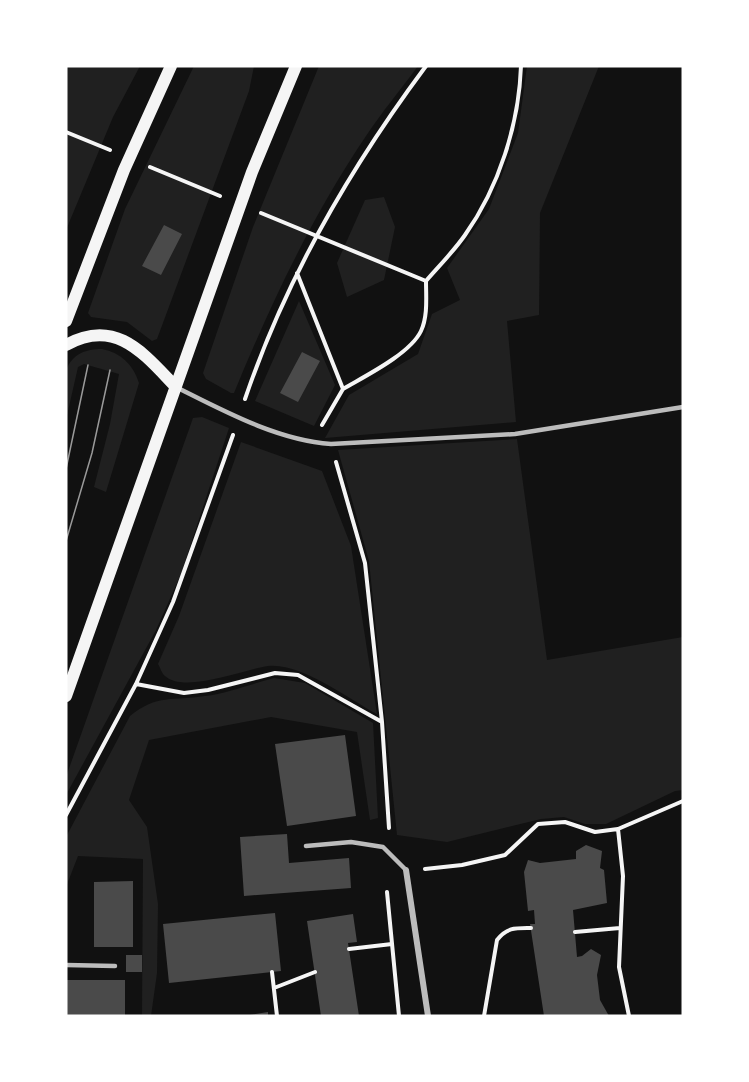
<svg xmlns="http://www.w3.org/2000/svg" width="749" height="1082" font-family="'Roboto Serif',serif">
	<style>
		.green { fill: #202020 }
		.building { fill: #4a4a4a }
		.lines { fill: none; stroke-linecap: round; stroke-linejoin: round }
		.path { stroke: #f5f5f5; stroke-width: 4 }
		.service { stroke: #bcbcbc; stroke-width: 4.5 }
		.minor { stroke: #bcbcbc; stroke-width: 6 }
		.secondary { stroke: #f5f5f5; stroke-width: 12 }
		.tram { stroke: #9a9a9a; stroke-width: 1.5 }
	</style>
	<rect width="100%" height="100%" fill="#111"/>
	<path class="green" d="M 66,66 L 140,66 L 113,117 L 66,230 Z
		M 194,66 L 254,66 L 249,91 L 157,339 L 152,341 L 127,322 L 91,317 L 88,313 L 125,209 Z
		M 319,66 L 418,66 C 401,89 382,112 366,136 C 312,216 271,303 234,393 L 231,393 L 206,379 L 203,373 L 253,227 Z
		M 527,66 L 599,66 L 540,213 L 539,315 L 507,321 L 516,422 L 325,438 L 349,395 L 418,354 L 432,314 L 460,300 L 447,268 L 489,209 L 518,133 Z
		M 384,197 L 395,227 L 384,280 L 347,297 L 337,263 L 365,200 Z
		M 299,301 L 335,385 L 314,426 L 255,401 Z
		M 102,349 C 121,353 133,364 139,383 L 106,492 L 94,487 L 110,424 L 119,374 L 84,364 L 78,367 L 66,420 L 66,370 C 73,354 85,349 102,349 Z
		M 202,417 L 229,428 L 181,574 L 156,630 L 66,795 L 66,777 L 193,418 Z
		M 517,439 L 547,660 L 683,637 L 683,790 L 675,791 L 606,824 L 585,824 L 564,817 L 541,819 L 447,842 L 397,835 L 369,561 L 338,450 Z
		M 241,442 L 322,471 L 351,546 L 377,714 C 349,699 300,662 268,666 C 245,669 184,694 165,676 C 162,674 160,667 158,664 L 179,616 Z
		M 274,678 L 305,683 L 373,723 L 378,818 L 370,820 L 357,732 L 271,717 L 149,740 L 129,800 L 147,827 L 158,904 L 157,973 L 151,1016 L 142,1016 L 143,859 L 78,856 L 66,887 L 66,837 L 130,716 C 157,694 173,701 205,696 C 228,693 251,684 274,678 Z"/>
	<path class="building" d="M 164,225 L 182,234 L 161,275 L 142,266 Z
		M 302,352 L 320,361 L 298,402 L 280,393 Z
		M 345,735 L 356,816 L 287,826 L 275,744 Z
		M 287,834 L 289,863 L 349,858 L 351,888 L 244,896 L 240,837 Z
		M 586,845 L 602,851 L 600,868 L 604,870 L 607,903 L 573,910 L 577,957 L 582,956 L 591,949 L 601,955 L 597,975 L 600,1000 L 609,1016 L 544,1016 L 530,924 L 535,924 L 534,910 L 528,911 L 524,872 L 528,860 L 540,863 L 576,859 L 576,851 Z
		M 133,881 L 133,947 L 94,947 L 94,882 Z
		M 275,913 L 281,971 L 169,983 L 163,924 Z
		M 353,914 L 357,942 L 348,943 L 359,1016 L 321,1016 L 307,921 Z
		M 126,955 L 142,955 L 142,972 L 126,972 Z
		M 66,980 L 125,980 L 125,1016 L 66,1016 Z
		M 268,1012 L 268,1016 L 250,1016 L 250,1015 Z"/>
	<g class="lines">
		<path class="path" d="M 66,132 L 110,150
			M 150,167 L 220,196
			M 261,213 L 426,281 C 439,266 454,251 465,235 C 499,187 519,124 521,66
			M 297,273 L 343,389 L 322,425
			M 343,389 C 365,376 410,354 421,331 C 428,316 426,297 426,281
			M 245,399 C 286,278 350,168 426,66
			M 336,462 L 365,563 L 382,722
			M 136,684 L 184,693 L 208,690 L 275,673 L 298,675 L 382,722 L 389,828
			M 66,815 L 136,684 L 173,602 L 233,435
			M 618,829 L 623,876 L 619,967 L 629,1016
			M 425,869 L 462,865 L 505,855 L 538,824 L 565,822 L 595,832 L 618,829 L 683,801
			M 387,892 L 399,1016
			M 575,932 L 620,928
			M 349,949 L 392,944
			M 272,972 L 277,1016
			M 274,988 L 315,972
			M 484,1016 L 497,940 C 507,927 516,928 531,928"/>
		<path class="service" d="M 176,387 C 224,411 277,440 331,444 L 515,434 L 683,407
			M 306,846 L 351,842 L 383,847 L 406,870
			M 66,965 L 115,966"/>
		<path class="minor" d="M 406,870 L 428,1016"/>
		<path class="secondary" d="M 66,321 L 124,170 L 171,66
			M 66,345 C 116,317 144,354 176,387
			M 66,696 L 252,172 L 296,66"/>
		<path class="tram" d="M 66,469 L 88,365
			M 66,541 L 92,453 L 110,370"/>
	</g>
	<rect width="749" height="1082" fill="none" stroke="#ffffff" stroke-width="135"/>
</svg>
